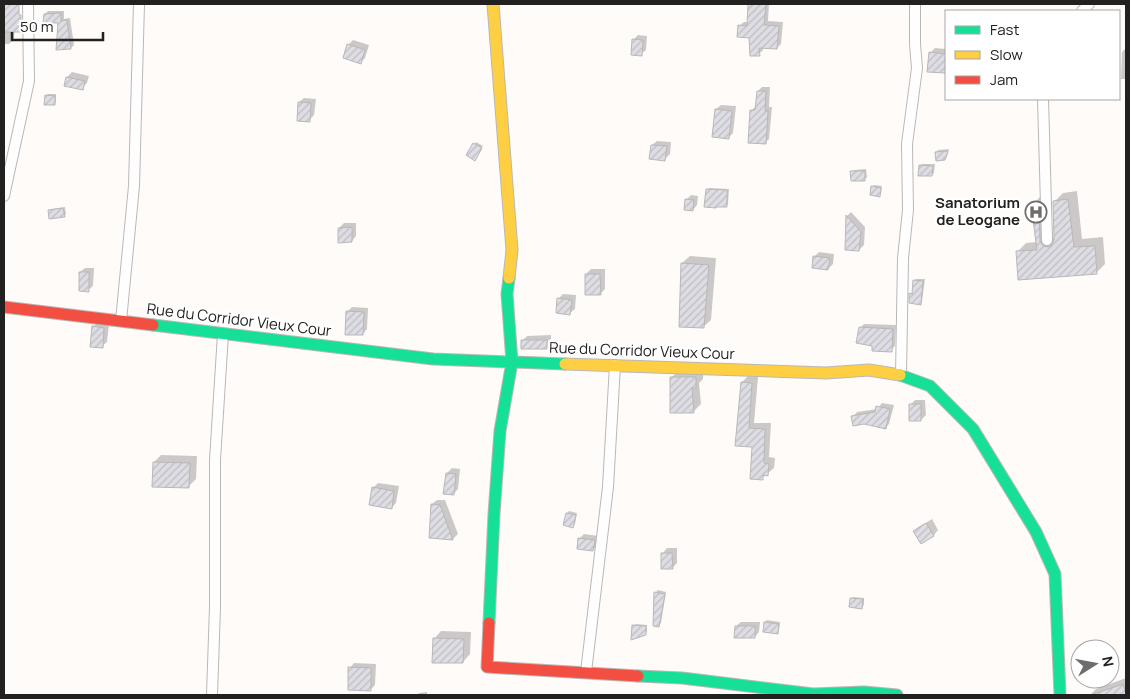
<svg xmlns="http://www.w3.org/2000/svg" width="1130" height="699" font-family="Manrope,sans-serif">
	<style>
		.shadow { fill: #0003 }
		.building { fill: url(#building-hatch); stroke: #b9b8b8 }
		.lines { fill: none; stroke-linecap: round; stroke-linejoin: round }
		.street-casing { stroke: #bab8b7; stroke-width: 12 }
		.fast-casing { stroke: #bab8b7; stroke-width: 13 }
		.slow-casing { stroke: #bab8b7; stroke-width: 13 }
		.jam-casing { stroke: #bab8b7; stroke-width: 13 }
		.street { stroke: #fffefe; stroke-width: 10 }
		.fast { stroke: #16e098; stroke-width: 11 }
		.slow { stroke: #ffcf43; stroke-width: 11 }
		.jam { stroke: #f24e42; stroke-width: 11 }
		.labels { text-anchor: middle; stroke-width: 5; stroke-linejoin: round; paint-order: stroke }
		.poi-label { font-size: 15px; font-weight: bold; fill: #222120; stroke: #fff; text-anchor: end }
		.street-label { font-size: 15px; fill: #222120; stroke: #fff }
	</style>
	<defs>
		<pattern id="building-hatch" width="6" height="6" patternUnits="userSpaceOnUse" patternTransform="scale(1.25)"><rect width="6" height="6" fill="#dedde4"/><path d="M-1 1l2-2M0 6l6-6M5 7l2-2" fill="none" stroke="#bebdc3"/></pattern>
	</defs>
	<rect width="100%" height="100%" fill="#fefbf9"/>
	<path class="shadow" d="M 4,4 L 16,4 L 14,39 L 9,44 L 4,44 Z
		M 749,4 L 769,4 L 768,21 L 783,22 L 781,44 L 777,48 L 763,47 L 763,50 L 759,54 L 750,37 L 739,26 L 744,22 L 748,22 Z
		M 48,11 L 64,11 L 64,19 L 70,18 L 74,45 L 71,48 L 59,22 L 45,14 Z
		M 638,35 L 647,36 L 646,50 L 641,54 L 633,40 Z
		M 353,40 L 369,45 L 365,58 L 361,62 L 348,45 Z
		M 935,48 L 946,49 L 946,72 L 929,70 L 930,53 Z
		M 1126,48 L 1126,79 L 1121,79 L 1122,52 Z
		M 72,72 L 89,76 L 87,83 L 82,88 L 67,77 Z
		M 762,87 L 770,87 L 769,107 L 772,107 L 769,139 L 765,143 L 752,110 L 756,106 L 758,91 Z
		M 48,94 L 56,94 L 56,102 L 54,104 L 46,96 Z
		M 304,98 L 316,99 L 314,115 L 309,120 L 299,102 Z
		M 721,105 L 736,106 L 733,133 L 728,138 L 716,109 Z
		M 657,141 L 671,142 L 670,154 L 665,159 L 652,145 Z
		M 476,142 L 483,146 L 476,157 L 467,155 Z
		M 949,149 L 947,157 L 944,159 L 936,152 L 938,150 Z
		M 922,164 L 935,164 L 934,173 L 932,175 L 920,166 Z
		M 866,169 L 867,177 L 865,179 L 852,172 L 854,170 Z
		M 874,185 L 882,186 L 881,194 L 879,196 L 872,187 Z
		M 709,188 L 729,189 L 728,204 L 726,206 L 707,190 Z
		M 1077,191 L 1082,239 L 1103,237 L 1105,264 L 1096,273 L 1017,252 L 1026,243 L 1037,242 L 1033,204 L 1042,195 L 1049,231 L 1052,237 L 1055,238 L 1054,202 L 1063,193 Z
		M 691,195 L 698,196 L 697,205 L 693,210 L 686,200 Z
		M 65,207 L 66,214 L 64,216 L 50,211 L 52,209 Z
		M 851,212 L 865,227 L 864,245 L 859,250 L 846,249 L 847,216 Z
		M 344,223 L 356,223 L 356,236 L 352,241 L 339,228 Z
		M 819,252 L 834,254 L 833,264 L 828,269 L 814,257 Z
		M 690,256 L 716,258 L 711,320 L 703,327 L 682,263 Z
		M 85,268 L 94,268 L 93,286 L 88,290 L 80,272 Z
		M 591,269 L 605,269 L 605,289 L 600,294 L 586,274 Z
		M 916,279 L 925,279 L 922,301 L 920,303 L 911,294 L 913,292 L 914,281 Z
		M 563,294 L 576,295 L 575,309 L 570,313 L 558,299 Z
		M 352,307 L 368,308 L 367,329 L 363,334 L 347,312 Z
		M 98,322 L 109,324 L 107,342 L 102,346 L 93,327 Z
		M 864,324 L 896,325 L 895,346 L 891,350 L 873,345 L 860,328 Z
		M 551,335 L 551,343 L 547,348 L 522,341 L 527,336 Z
		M 679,370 L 703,370 L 703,379 L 699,383 L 701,404 L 693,412 L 671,378 Z
		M 748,376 L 758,377 L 754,423 L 771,423 L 769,457 L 775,458 L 774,468 L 762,478 L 753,446 L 736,445 L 742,382 Z
		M 915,400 L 925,400 L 926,415 L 921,420 L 910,405 Z
		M 882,403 L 894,405 L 889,424 L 885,428 L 853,417 L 857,412 L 877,409 Z
		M 161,455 L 197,456 L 196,479 L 188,487 L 154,462 Z
		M 452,468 L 460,469 L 458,489 L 453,494 L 447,473 Z
		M 378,483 L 399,486 L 396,503 L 391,508 L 373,488 Z
		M 437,500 L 445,500 L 458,534 L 453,539 L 430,537 L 432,504 Z
		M 569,511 L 577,513 L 575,524 L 573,526 L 564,524 L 567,513 Z
		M 932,519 L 938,530 L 934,535 L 921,542 L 914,531 L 919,527 Z
		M 584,534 L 599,536 L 598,545 L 593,550 L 579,539 Z
		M 667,548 L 677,548 L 677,563 L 672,568 L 663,553 Z
		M 658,590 L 666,592 L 661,623 L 658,625 L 654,625 L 656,592 Z
		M 853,597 L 864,598 L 864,605 L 862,607 L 851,599 Z
		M 767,620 L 780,622 L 779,630 L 777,633 L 765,622 Z
		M 741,622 L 760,622 L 759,632 L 755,637 L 736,626 Z
		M 636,624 L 647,625 L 647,632 L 645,634 L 634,626 Z
		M 441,631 L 471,632 L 470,654 L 463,662 L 434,639 Z
		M 354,663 L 376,664 L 375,685 L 370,690 L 350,668 Z
		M 1126,678 L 1126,695 L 1090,695 L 1096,689 Z
		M 427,692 L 427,695 L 416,695 L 419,693 Z"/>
	<path class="building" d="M 4,4 L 19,4 L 19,15 L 21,15 L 21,32 L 4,32 Z
		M 748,4 L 766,4 L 764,25 L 779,26 L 777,49 L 759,48 L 760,56 L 750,56 L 749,38 L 737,37 L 738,25 L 747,26 Z
		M 61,13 L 61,21 L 67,20 L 71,49 L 56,50 L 58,23 L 43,23 L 44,14 Z
		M 632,39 L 643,40 L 642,56 L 631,55 Z
		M 347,44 L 365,50 L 361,64 L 343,58 Z
		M 929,52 L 946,54 L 946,73 L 927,72 Z
		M 66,77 L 85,81 L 83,90 L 64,86 Z
		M 757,91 L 766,91 L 765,111 L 768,111 L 766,144 L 748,143 L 750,110 L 755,110 Z
		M 45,95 L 55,96 L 55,105 L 44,105 Z
		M 298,102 L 311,103 L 310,122 L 297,121 Z
		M 715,109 L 732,111 L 729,139 L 712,137 Z
		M 473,143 L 482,148 L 475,161 L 466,155 Z
		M 651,145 L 667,146 L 665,161 L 649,159 Z
		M 948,151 L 945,160 L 936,161 L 935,152 Z
		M 919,165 L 933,166 L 932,176 L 918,176 Z
		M 850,171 L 865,171 L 865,181 L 851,181 Z
		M 871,186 L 881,188 L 880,197 L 870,195 Z
		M 706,189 L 727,190 L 727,207 L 716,207 L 716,208 L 704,207 Z
		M 685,199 L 694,200 L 693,211 L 684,210 Z
		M 1068,199 L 1074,247 L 1095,246 L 1097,274 L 1018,280 L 1016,251 L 1037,250 L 1031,204 L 1039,203 L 1040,241 L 1043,246 L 1048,247 L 1051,246 L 1054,240 L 1053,201 Z
		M 63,208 L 65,217 L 49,219 L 48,210 Z
		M 846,215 L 861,232 L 859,251 L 845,250 Z
		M 352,227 L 352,242 L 338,243 L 338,228 Z
		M 813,256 L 830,258 L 828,270 L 812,268 Z
		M 681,263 L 709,265 L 704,328 L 679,327 Z
		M 79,272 L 89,272 L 89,292 L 79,291 Z
		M 585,274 L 600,274 L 601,295 L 585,295 Z
		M 913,280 L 923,281 L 921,305 L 909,303 L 909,293 L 912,294 Z
		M 557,298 L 572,300 L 570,315 L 556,313 Z
		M 346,311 L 364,312 L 363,335 L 345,335 Z
		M 92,326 L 104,328 L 103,348 L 90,347 Z
		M 859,327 L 893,329 L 892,352 L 872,351 L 872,346 L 856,343 Z
		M 521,340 L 547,340 L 547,349 L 521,349 Z
		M 670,377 L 696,377 L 696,388 L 692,388 L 694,413 L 670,413 Z
		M 741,382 L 752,383 L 749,428 L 765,429 L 764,463 L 769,464 L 768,476 L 763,475 L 763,480 L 750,479 L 752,447 L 735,446 Z
		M 909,404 L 921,404 L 921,421 L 909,421 Z
		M 876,406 L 890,409 L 886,429 L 864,424 L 853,426 L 851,416 L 875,412 Z
		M 153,462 L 190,463 L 189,488 L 152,487 Z
		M 446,473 L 456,474 L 454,495 L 443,494 Z
		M 372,487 L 394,491 L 392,509 L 369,505 Z
		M 431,504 L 440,505 L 453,540 L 429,538 Z
		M 566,513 L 576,515 L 573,528 L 563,525 Z
		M 926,523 L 934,536 L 921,544 L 913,531 Z
		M 578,538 L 595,540 L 593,551 L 577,549 Z
		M 661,553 L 672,553 L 673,569 L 661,569 Z
		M 654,592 L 665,594 L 659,627 L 653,626 Z
		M 850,598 L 863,599 L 862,609 L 849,607 Z
		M 764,622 L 779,624 L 778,634 L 763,632 Z
		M 632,625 L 646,626 L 646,635 L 631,640 Z
		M 735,626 L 755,626 L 755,638 L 734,638 Z
		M 433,638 L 464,639 L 463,663 L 432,663 Z
		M 348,667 L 371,668 L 371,691 L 348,690 Z
		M 1123,684 L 1126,695 L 1094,695 L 1094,694 Z"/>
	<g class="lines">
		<g class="street-casing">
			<path id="street" d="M 1082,11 L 1089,4
				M 1043,99 L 1047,240
				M 4,196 L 29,81 L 28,4
				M 121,321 L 134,186 L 139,4
				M 901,375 L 903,258 L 908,210 L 907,144 L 917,68 L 915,44 L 915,4
				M 586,672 L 608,487 L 615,365
				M 212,695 L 215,607 L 215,460 L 223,334"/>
		</g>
		<g class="fast-casing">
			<path id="fast" d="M 153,325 L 433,359 L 565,364
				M 900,375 L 930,386 L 973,429 L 1036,532 L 1055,574 L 1060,695
				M 489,623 L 494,514 L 500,431 L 512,362 L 507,294 L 509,278
				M 638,676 L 682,678 L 813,694 L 864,692 L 897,695"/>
		</g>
		<g class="slow-casing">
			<path id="slow" d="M 493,4 L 512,250 L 509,278
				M 565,364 L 826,373 L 869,370 L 900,375"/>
		</g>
		<g class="jam-casing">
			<path id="jam" d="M 4,307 L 153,325
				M 489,623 L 487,667 L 638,676"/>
		</g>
		<use href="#street" class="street"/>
		<use href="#fast" class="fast"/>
		<use href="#slow" class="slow"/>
		<use href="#jam" class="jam"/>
	</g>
	<defs>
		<g id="hospital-ring" transform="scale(1.125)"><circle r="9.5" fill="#fff" stroke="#6f6d6c" stroke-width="1.5"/><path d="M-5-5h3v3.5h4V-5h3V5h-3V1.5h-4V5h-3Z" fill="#6f6d6c"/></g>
	</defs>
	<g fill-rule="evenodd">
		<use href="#hospital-ring" x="1036" y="212"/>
	</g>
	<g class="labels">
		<g class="poi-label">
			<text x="1020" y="208">Sanatorium<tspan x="1020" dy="17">de Leogane</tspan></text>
		</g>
		<g class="street-label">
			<text transform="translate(239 320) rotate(7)" y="5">Rue du Corridor Vieux Cour</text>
			<text transform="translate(642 351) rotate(2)" y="5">Rue du Corridor Vieux Cour</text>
		</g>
	</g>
	<rect width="1130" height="699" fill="none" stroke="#222120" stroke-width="10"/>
	<rect x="945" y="10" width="175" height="90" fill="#ffffff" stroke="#a7a6a6"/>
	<rect x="955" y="26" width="25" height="8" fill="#16e098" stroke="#a7a6a6"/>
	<text x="990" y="35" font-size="15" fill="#222120">Fast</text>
	<rect x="955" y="51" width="25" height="8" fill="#ffcf43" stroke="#a7a6a6"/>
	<text x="990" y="60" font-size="15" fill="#222120">Slow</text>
	<rect x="955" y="76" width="25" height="8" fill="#f24e42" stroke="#a7a6a6"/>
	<text x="990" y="85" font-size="15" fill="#222120">Jam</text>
	<g transform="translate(1095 664) rotate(79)"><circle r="24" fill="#ffffff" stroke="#a7a6a6"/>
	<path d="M0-4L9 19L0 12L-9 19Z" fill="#6f6d6c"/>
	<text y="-8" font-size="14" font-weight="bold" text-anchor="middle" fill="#222120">N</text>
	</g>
	<path d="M12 32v8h91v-8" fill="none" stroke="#222120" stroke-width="2.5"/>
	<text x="20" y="32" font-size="15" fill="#222120" stroke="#ffffff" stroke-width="4" paint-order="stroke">50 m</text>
</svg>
